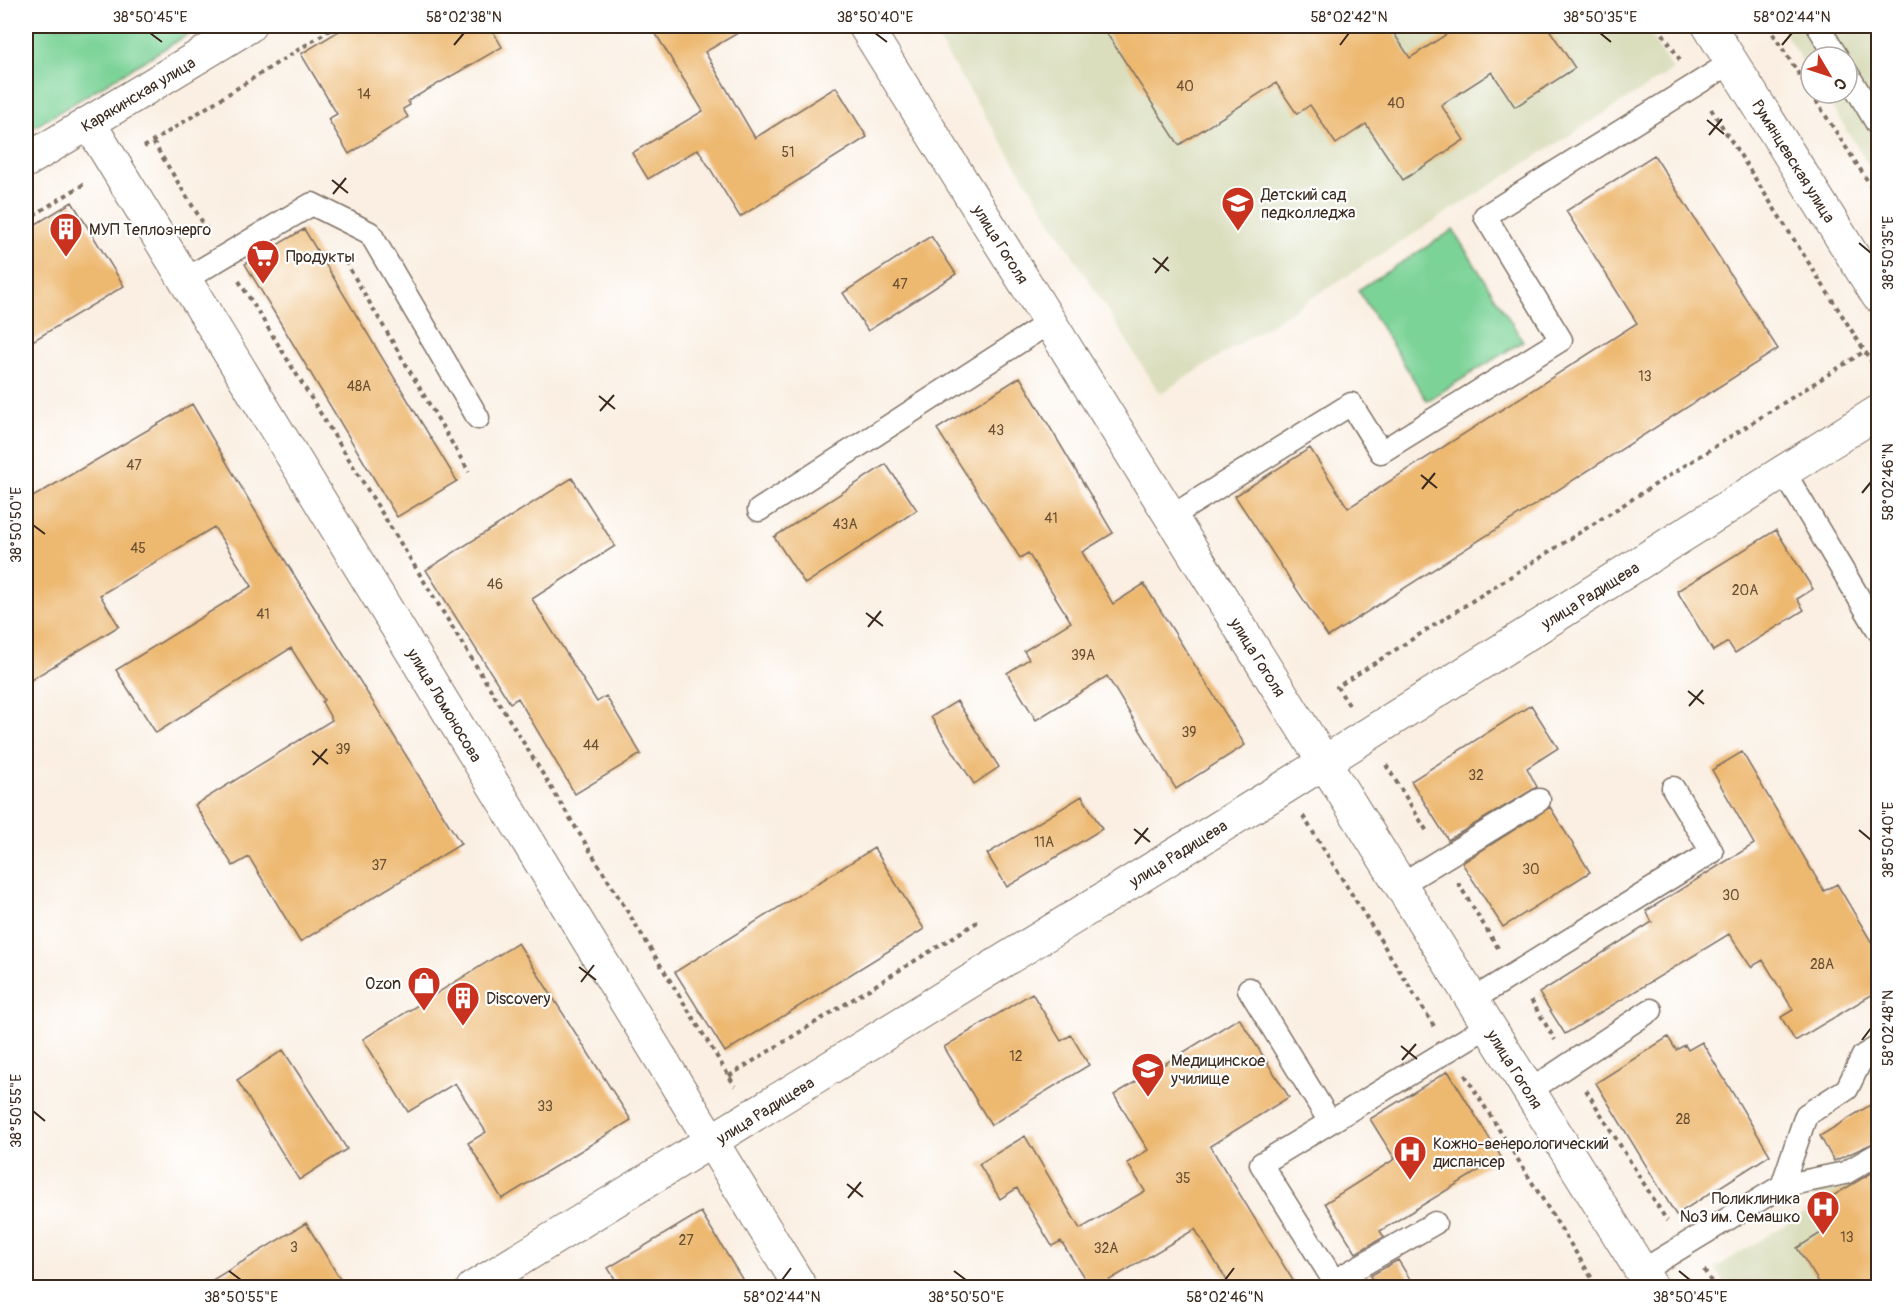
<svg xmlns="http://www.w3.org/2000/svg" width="1904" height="1313" font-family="Pangolin,sans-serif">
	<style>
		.built { fill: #dadebd }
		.green { fill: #7cd397; stroke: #5c7e5a; stroke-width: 1.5 }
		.building { fill: #edb86f }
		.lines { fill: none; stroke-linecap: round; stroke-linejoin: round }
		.service-casing { stroke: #7e6f63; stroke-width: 25 }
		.minor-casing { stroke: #7e6f63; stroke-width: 35 }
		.tertiary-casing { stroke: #7e6f63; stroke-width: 35 }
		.path { stroke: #7e6f63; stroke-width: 4; stroke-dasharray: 4.5 4.5; stroke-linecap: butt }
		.service { stroke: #fff; stroke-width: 22 }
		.minor { stroke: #fff; stroke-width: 33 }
		.tertiary { stroke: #fff; stroke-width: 33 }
		.ticks { fill: none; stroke: #3b2a1e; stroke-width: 2 }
		.labels { text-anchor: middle; stroke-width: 4.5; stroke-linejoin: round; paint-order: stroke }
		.number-label { font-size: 14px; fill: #684e32 }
		.street-label { font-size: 16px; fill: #3b2a1e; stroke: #fff }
		.poi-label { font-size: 16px; fill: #3b2a1e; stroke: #fff; text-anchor: start }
		.neatline { fill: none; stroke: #3b2a1e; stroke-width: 2 }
		.ticks-label { font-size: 15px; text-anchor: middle; fill: #3b2a1e }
	</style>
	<rect width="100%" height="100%" fill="#fff"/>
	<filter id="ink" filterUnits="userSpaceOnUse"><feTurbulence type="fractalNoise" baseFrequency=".0167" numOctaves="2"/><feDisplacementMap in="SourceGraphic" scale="12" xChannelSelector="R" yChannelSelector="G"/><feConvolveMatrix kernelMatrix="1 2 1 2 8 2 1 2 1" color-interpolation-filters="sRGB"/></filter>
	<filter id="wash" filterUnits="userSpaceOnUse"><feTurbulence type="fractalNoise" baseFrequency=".008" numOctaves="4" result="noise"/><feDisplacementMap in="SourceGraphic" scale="24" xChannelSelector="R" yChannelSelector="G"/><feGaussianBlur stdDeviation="1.35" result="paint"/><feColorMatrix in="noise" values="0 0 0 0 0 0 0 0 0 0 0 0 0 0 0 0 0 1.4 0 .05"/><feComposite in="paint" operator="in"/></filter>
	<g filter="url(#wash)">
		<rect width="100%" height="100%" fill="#faefe2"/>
		<path class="built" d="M 929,26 L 1644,26 L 1673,70 L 1160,394 Z
			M 1780,26 L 1878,26 L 1878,180 L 1823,93 L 1847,93 L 1847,57 L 1811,57 L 1811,74 Z
			M 1878,1141 L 1878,1287 L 1727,1287 L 1715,1268 L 1819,1204 L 1807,1184 Z"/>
		<path class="green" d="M 26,26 L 202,26 L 26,132 Z
			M 1453,230 L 1523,341 L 1427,401 L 1358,290 Z"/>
		<g id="blocks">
			<path class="building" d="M 347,26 L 490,26 L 502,47 L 408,101 L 410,105 L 403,109 L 408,117 L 349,154 L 328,119 L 337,114 L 301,54 Z
				M 651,26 L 750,26 L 705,52 L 755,138 L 836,87 L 867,137 L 740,217 L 698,149 L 648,179 L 632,153 L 703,111 Z
				M 1102,26 L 1389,26 L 1410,58 L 1459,26 L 1547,26 L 1575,68 L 1515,107 L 1492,72 L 1441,105 L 1464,140 L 1403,180 L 1366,124 L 1336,144 L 1310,105 L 1297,114 L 1276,83 L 1179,145 Z
				M 1654,155 L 1778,349 L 1328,637 L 1235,496 L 1310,448 L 1348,508 L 1637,323 L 1566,211 Z
				M 72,202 L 124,286 L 26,345 L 26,230 Z
				M 304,229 L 457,481 L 397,517 L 245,264 Z
				M 931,236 L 956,274 L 868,331 L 843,293 Z
				M 1020,377 L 1113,533 L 1082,552 L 1113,604 L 1144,584 L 1245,745 L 1176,789 L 1107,676 L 1036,720 L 1007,673 L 1029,659 L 1024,651 L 1071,622 L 1028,553 L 1020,558 L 937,429 Z
				M 192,404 L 278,549 L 461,844 L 300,942 L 249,857 L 233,866 L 195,805 L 332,720 L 322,702 L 324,700 L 291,648 L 156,733 L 116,670 L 252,586 L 214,527 L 100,595 L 119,626 L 26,683 L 26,501 Z
				M 886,464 L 917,510 L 805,584 L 774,537 Z
				M 572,478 L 615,546 L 532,599 L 597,702 L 606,696 L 641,754 L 575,794 L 518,698 L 510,703 L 426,570 Z
				M 1776,530 L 1813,589 L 1797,599 L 1804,610 L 1735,653 L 1728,642 L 1713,651 L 1677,591 Z
				M 957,701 L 999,767 L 974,784 L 931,717 Z
				M 1531,705 L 1558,748 L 1527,768 L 1537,787 L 1448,840 L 1411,781 Z
				M 1742,752 L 1824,891 L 1837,884 L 1878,953 L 1878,991 L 1795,1041 L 1781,1017 L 1793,1010 L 1763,960 L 1751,967 L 1729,934 L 1565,1034 L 1539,993 L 1652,922 L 1646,911 L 1754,844 L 1712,770 Z
				M 1082,796 L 1102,829 L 1007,887 L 987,854 Z
				M 1550,807 L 1590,872 L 1503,927 L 1462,863 Z
				M 874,848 L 924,929 L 725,1052 L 675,972 Z
				M 518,943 L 631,1120 L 502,1199 L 468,1143 L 486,1132 L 455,1083 L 408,1112 L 363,1039 Z
				M 1032,993 L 1061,1041 L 1071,1035 L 1089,1065 L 991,1125 L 944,1047 Z
				M 1239,1018 L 1289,1097 L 1210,1146 L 1297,1287 L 1231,1287 L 1195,1229 L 1098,1287 L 1090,1287 L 1061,1241 L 1052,1246 L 1017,1188 L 1000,1199 L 979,1164 L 1025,1136 L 1080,1229 L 1145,1191 L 1127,1163 L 1148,1150 L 1114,1095 Z
				M 1668,1037 L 1676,1050 L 1685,1045 L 1688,1050 L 1702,1042 L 1770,1155 L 1676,1215 L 1596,1083 Z
				M 283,1050 L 347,1149 L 299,1180 L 237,1080 Z
				M 1448,1071 L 1501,1157 L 1380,1231 L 1384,1237 L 1356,1253 L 1325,1203 L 1395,1159 L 1370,1119 Z
				M 1878,1100 L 1878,1141 L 1834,1161 L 1820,1136 Z
				M 1878,1169 L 1878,1287 L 1822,1287 L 1797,1248 L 1832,1226 L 1819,1204 Z
				M 701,1212 L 747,1287 L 620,1287 L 608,1268 Z
				M 306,1223 L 345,1287 L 201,1287 Z
				M 1398,1260 L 1415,1287 L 1377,1287 L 1370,1276 Z"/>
		</g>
	</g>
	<g filter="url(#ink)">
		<use href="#blocks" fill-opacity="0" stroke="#7e6f63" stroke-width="1.5"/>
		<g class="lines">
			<g class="service-casing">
				<path id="service" d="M 1818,26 L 1837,57
					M 1847,73 L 1878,125
					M 184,280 L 312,204 L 370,233 L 478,418
					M 1784,472 L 1878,630
					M 759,510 L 1050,322
					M 1172,516 L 1351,404 L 1381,452 L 1561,340 L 1485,216 L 1732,62
					M 1400,885 L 1539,800
					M 1249,989 L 1330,1122
					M 1472,1000 L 1712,852 L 1673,788
					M 1529,1091 L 1651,1010
					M 1782,1186 L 1845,1173 L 1878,1154
					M 1435,1223 L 1334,1281 L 1261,1164 L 1488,1026
					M 1642,1271 L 1782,1186 L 1806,1115 L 1847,1089 L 1863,1056 L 1878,1047"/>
			</g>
			<g class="minor-casing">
				<path id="minor" d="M 865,26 L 1652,1288
					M 1709,26 L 1878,296
					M 89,123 L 801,1288
					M 473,1288 L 1285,787 L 1878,412"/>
			</g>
			<g class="tertiary-casing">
				<path id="tertiary" d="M 26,161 L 249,26"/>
			</g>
			<path class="path" d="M 1658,26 L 1680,60
				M 1768,26 L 1811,93
				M 1811,93 L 1878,197
				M 1711,109 L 1878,372
				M 153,142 L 208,231
				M 144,147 L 336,26
				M 26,220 L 84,184
				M 341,254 L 469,472
				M 239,281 L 735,1086
				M 1871,359 L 1878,354
				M 1349,705 L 1337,687 L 1865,351
				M 1386,765 L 1428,833
				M 1303,816 L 1434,1026
				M 1458,883 L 1498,948
				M 1531,1000 L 1555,1040
				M 1465,1075 L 1598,1288
				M 729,1076 L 979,921
				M 1586,1090 L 1667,1221
				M 1704,1270 L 1715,1288"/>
			<use href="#service" class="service"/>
			<use href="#minor" class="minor"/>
			<use href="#tertiary" class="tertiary"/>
		</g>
	</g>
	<path class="ticks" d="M 150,33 L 162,42M 875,33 L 887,42M 1600,33 L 1611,42M 454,45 L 464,33M 1340,45 L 1349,33M 1782,45 L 1792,33M 1707,120 L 1724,134M 1709,135 L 1722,119M 332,180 L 348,193M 333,194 L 346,178M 1859,243 L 1871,253M 1153,258 L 1169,271M 1155,273 L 1168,257M 599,396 L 615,409M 600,411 L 614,395M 1421,475 L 1437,488M 1422,489 L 1435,473M 1862,493 L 1871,482M 33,525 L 45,534M 866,613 L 883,626M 868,627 L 881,611M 1688,691 L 1704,704M 1689,706 L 1703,690M 312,751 L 328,764M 313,765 L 327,749M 1134,829 L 1150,842M 1859,830 L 1871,840M 1135,844 L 1148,828M 579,967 L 596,980M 581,982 L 594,965M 1862,1040 L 1871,1028M 1401,1046 L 1417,1059M 1402,1060 L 1416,1044M 33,1111 L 45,1121M 847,1184 L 863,1197M 848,1198 L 861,1182M 229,1271 L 241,1280M 954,1271 L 966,1280M 1679,1271 L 1690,1280M 782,1280 L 791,1268M 1225,1280 L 1234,1268"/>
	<defs>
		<g id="school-pin" transform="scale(1.725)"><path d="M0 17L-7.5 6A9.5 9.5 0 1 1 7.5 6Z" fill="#c8321e" stroke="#fff"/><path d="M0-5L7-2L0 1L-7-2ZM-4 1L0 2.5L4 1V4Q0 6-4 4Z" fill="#fff"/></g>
		<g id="building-pin" transform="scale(1.725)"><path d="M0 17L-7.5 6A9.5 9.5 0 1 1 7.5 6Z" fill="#c8321e" stroke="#fff"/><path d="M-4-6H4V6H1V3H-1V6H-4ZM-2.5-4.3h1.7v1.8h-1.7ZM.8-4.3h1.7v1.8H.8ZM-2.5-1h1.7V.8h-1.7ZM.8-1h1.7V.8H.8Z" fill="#fff"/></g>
		<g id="supermarket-pin" transform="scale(1.725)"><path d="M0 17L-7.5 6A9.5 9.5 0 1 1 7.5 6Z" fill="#c8321e" stroke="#fff"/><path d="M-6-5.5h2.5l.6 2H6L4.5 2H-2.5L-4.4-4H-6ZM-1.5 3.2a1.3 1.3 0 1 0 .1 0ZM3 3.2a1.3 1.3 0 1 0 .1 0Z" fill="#fff"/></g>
		<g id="shop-pin" transform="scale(1.725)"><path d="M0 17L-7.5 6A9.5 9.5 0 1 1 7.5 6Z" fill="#c8321e" stroke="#fff"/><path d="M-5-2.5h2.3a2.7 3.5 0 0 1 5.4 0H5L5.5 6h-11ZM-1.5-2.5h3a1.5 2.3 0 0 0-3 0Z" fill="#fff"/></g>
		<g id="university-pin" transform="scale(1.725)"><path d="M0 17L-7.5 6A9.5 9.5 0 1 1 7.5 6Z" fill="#c8321e" stroke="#fff"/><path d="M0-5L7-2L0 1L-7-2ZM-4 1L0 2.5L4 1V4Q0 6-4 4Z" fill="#fff"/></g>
		<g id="hospital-pin" transform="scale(1.725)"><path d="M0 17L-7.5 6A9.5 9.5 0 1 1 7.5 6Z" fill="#c8321e" stroke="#fff"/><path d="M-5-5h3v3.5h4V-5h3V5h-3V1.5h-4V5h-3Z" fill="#fff"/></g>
	</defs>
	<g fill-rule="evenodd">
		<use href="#school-pin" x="1238" y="203"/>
		<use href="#building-pin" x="66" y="229"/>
		<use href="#supermarket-pin" x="263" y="256"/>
		<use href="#shop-pin" x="424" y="983"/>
		<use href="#building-pin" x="463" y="998"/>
		<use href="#university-pin" x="1148" y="1069"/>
		<use href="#hospital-pin" x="1410" y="1152"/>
		<use href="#hospital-pin" x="1823" y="1207"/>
	</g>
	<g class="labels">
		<g class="number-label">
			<text x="1185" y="91">40</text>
			<text x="364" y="99">14</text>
			<text x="1396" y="108">40</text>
			<text x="788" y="157">51</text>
			<text x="900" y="289">47</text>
			<text x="1645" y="381">13</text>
			<text x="359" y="391">48А</text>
			<text x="996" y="435">43</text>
			<text x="134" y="470">47</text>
			<text x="1051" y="523">41</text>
			<text x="845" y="529">43А</text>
			<text x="138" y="553">45</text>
			<text x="495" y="589">46</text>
			<text x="1745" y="595">20А</text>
			<text x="263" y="619">41</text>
			<text x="1083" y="660">39А</text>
			<text x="1189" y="737">39</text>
			<text x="591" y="750">44</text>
			<text x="343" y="754">39</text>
			<text x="1476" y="780">32</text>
			<text x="1044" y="847">11А</text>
			<text x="379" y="870">37</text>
			<text x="1531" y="874">30</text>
			<text x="1731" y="900">30</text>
			<text x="1822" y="969">28А</text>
			<text x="1016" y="1061">12</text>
			<text x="545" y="1111">33</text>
			<text x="1683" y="1124">28</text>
			<text x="1183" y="1183">35</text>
			<text x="1847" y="1242">13</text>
			<text x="686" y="1245">27</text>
			<text x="294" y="1252">3</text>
			<text x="1106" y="1253">32А</text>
		</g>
		<g class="street-label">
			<text transform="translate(138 94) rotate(-31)" y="6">Карякинская улица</text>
			<text transform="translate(1794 161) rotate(58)" y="6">Румянцевская улица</text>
			<text transform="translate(1001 244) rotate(58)" y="6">улица Гоголя</text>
			<text transform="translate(1590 595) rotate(-32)" y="6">улица Радищева</text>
			<text transform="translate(1258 657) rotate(58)" y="6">улица Гоголя</text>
			<text transform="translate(445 705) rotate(59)" y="6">улица Ломоносова</text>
			<text transform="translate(1178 853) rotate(-32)" y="6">улица Радищева</text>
			<text transform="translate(1515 1069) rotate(58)" y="6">улица Гоголя</text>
			<text transform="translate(765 1110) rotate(-32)" y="6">улица Радищева</text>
		</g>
		<g class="poi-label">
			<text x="1261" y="200">Детский сад<tspan x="1261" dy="18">педколледжа</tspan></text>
			<text x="89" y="235">МУП Теплоэнерго</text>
			<text x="286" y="262">Продукты</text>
			<text x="401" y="989" text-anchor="end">Ozon</text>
			<text x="486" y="1004">Discovery</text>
			<text x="1171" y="1066">Медицинское<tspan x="1171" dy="18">училище</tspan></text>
			<text x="1433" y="1149">Кожно-венерологический<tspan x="1433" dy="18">диспансер</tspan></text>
			<text x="1800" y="1204" text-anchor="end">Поликлиника<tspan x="1800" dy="18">№3 им. Семашко</tspan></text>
		</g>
	</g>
	<rect width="1904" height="1313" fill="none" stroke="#fff" stroke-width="66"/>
	<g transform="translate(1829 75) rotate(129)"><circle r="28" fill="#ffffff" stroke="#b1aaa5" stroke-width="1.5"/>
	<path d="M0-4.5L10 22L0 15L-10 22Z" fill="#c8321e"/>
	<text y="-9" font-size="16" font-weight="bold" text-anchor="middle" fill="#3b2a1e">С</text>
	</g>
	<rect x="33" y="33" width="1838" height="1247" class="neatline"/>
	<g class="ticks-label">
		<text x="150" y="22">38°50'45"E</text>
		<text x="464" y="22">58°02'38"N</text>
		<text x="875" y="22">38°50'40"E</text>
		<text x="1349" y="22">58°02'42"N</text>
		<text x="1600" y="22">38°50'35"E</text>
		<text x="1792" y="22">58°02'44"N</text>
		<text transform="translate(1888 253) rotate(-90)" y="5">38°50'35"E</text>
		<text transform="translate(1888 482) rotate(-90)" y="5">58°02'46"N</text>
		<text transform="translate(16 525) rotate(-90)" y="5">38°50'50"E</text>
		<text transform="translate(1888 840) rotate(-90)" y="5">38°50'40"E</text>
		<text transform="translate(1888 1028) rotate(-90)" y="5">58°02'48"N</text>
		<text transform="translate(16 1111) rotate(-90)" y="5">38°50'55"E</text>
		<text x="241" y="1302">38°50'55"E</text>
		<text x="782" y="1302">58°02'44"N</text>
		<text x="966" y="1302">38°50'50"E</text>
		<text x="1225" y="1302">58°02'46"N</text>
		<text x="1690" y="1302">38°50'45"E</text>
	</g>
</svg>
